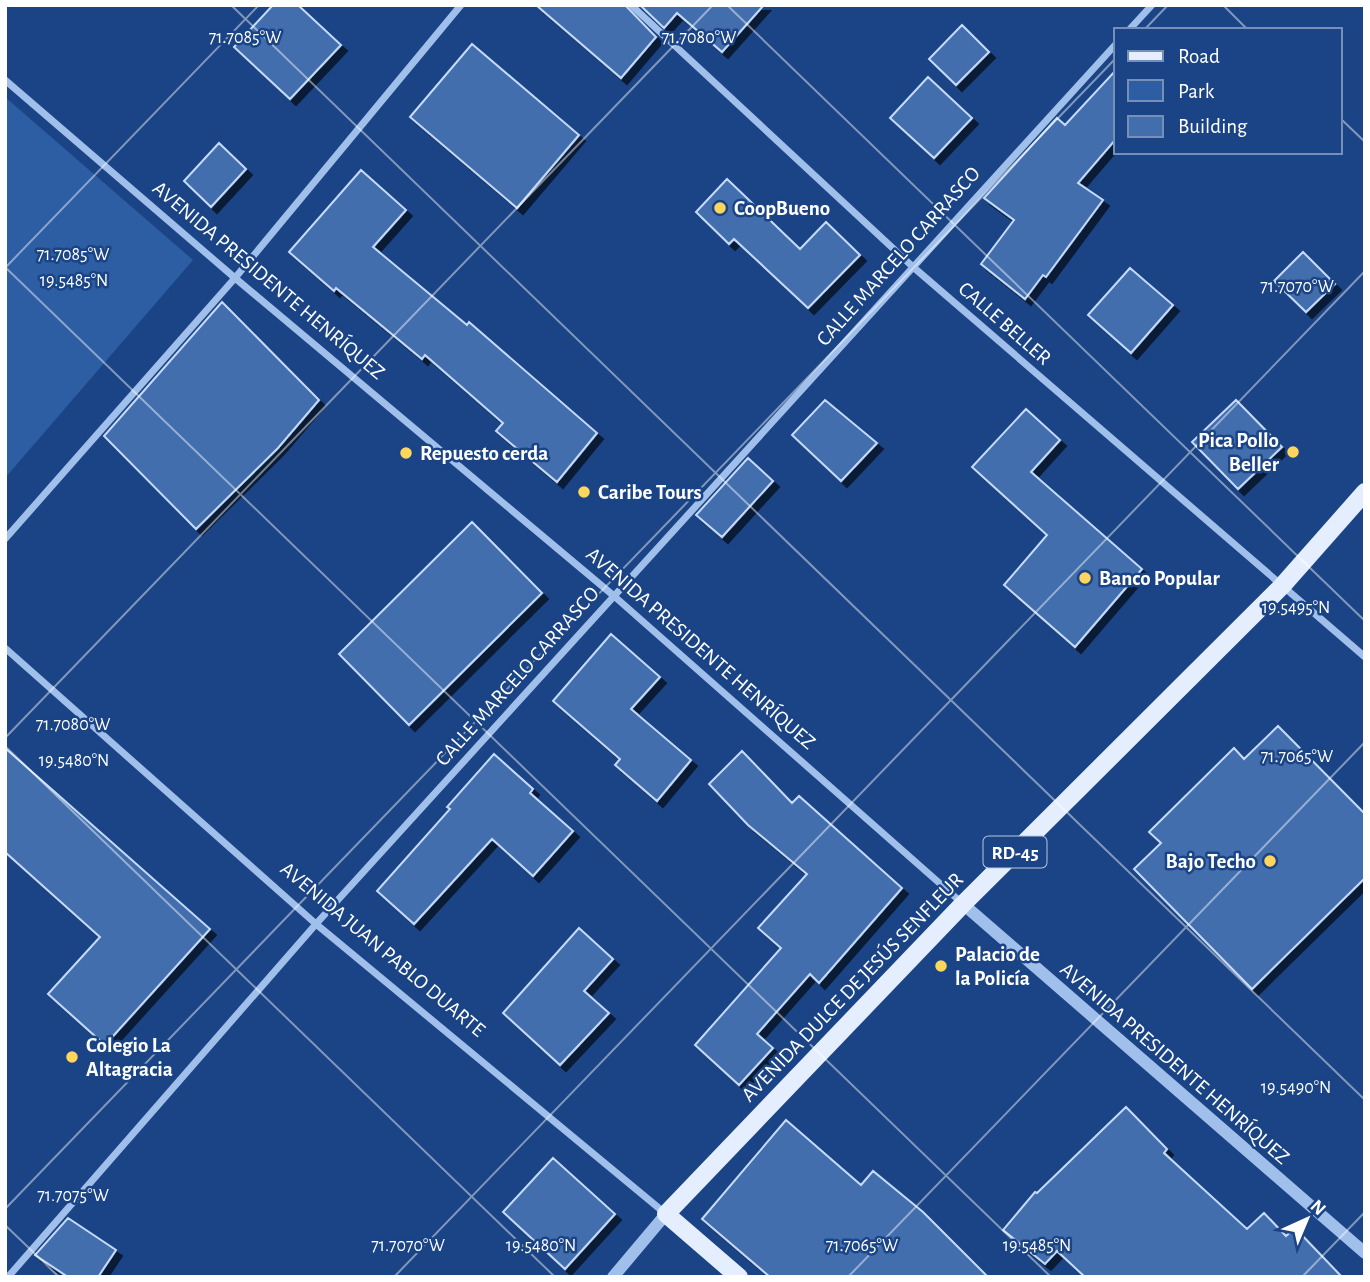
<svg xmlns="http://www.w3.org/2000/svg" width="1370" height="1282" font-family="'Alegreya Sans',sans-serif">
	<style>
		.green { fill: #2d5da3 }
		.building { fill: #436eae; stroke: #c5daf8; stroke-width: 2; filter: url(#shadow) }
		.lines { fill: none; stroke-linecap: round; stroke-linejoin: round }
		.minor { stroke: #a0bfeb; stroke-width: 7 }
		.tertiary { stroke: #a0bfeb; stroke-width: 12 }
		.primary { stroke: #e5eeff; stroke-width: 18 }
		.ticks { fill: none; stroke: #fff; stroke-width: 2; stroke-opacity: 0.45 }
		.poi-dot { fill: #fed65c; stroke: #1a4485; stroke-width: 2.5 }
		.labels { text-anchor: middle; stroke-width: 5; stroke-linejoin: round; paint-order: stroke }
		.shield { fill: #1a4485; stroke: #bac7da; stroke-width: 2 }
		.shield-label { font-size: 19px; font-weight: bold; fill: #fff }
		.poi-label { font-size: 21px; font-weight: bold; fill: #fff; stroke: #1a4485; text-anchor: start }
		.street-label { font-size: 21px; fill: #fff; stroke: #1a4485 }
		.ticks-label { font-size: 18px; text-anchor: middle; fill: #fff; stroke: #1a4485; stroke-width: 5; stroke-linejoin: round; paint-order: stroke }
	</style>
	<defs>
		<filter id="shadow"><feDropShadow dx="6" dy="6" stdDeviation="0" flood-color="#0009"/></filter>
	</defs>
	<rect width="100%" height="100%" fill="#1a4485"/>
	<path class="green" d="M 5,97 L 193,260 L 5,478 Z"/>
	<path class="building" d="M 273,5 L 298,5 L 341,45 L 290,99 L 234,47 Z
		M 536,5 L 625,5 L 656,37 L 621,78 Z
		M 640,5 L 764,5 L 722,52 L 677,13 L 664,28 Z
		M 962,25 L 989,52 L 956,85 L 929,59 Z
		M 472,44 L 579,135 L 517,208 L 410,117 Z
		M 1116,70 L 1116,139 L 1078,183 L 1103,200 L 1046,277 L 1043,275 L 1025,299 L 981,264 L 1014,220 L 984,198 L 1057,118 L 1065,125 Z
		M 928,77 L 972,118 L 934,158 L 890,118 Z
		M 219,143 L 246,169 L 211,207 L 184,181 Z
		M 361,170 L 406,210 L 373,247 L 467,325 L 469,322 L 597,433 L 557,482 L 496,431 L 503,423 L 425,355 L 422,359 L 336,288 L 334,291 L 289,252 Z
		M 727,179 L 800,249 L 826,222 L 860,255 L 808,308 L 734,239 L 729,244 L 696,212 Z
		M 1303,252 L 1335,284 L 1306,312 L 1274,281 Z
		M 1130,268 L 1173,305 L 1131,353 L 1088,315 Z
		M 222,302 L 319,400 L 278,448 L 196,529 L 104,436 Z
		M 825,400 L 877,443 L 841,481 L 792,435 Z
		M 1236,400 L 1282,447 L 1238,489 L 1192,442 Z
		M 1026,409 L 1060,440 L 1031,472 L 1142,569 L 1075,647 L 1004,585 L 1047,535 L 972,467 Z
		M 748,458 L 773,481 L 722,537 L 696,515 Z
		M 472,522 L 542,593 L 409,725 L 339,654 Z
		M 611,634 L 660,677 L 631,709 L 691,760 L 657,801 L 615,765 L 620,759 L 553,701 Z
		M 1278,726 L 1365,814 L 1365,878 L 1252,989 L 1134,869 L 1161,843 L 1149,832 L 1234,748 L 1244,759 Z
		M 5,748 L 210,929 L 105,1045 L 48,994 L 100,937 L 5,852 Z
		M 742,751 L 792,803 L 799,796 L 902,888 L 819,983 L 810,974 L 757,1034 L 773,1048 L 739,1085 L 695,1045 L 781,948 L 758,928 L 807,874 L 748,825 L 709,784 Z
		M 494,754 L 533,789 L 530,793 L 573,831 L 533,876 L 492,839 L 414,924 L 377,891 L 450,809 L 447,807 Z
		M 579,928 L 613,959 L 584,991 L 609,1013 L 560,1065 L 503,1013 Z
		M 1126,1107 L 1167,1149 L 1164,1153 L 1247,1229 L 1264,1213 L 1286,1236 L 1295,1228 L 1342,1277 L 1085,1277 L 1057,1251 L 1045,1264 L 1003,1230 L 1035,1192 L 1037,1193 Z
		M 786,1120 L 861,1185 L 873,1171 L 923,1212 L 988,1277 L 770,1277 L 702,1219 Z
		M 553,1158 L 615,1214 L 565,1269 L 503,1212 Z
		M 68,1218 L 116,1250 L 98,1277 L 68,1277 L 35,1255 Z"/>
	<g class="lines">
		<path class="minor" d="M 631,5 L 912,266 L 1365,657
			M 1129,30 L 1152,5
			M 5,80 L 235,278 L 614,596 L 962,903
			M 5,539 L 235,278 L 461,5
			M 5,648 L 316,924 L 666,1214
			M 8,1277 L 316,924 L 1116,44"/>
		<path class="tertiary" d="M 963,904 L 1365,1253
			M 613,1277 L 666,1214"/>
		<path class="primary" d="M 739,1277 L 666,1214 L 963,904 L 1282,586 L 1365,492"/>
	</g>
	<path class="ticks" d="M 231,5 L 1365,1100M 727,5 L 1365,621M 1223,5 L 1248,30M 1144,30 L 1168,5M 1340,118 L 1365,142M 5,267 L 1051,1277M 5,268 L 259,5M 5,738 L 713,5M 5,746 L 555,1277M 5,1209 L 1116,58M 5,1225 L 59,1277M 394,1277 L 1365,271M 848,1277 L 1365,742M 1302,1277 L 1365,1212"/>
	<g class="poi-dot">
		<circle cx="720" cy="208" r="7"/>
		<circle cx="1293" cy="452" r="7"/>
		<circle cx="406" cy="453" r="7"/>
		<circle cx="584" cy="492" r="7"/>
		<circle cx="1085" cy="578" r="7"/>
		<circle cx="1270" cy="861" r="7"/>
		<circle cx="941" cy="966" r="7"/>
		<circle cx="72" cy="1057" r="7"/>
	</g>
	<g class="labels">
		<rect class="shield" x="983.5" y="836.5" width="63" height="31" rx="5"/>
		<g class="shield-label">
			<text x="1015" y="859">RD-45</text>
		</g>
		<g class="poi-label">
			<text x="734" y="215">CoopBueno</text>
			<text x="1279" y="447" text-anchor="end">Pica Pollo<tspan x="1279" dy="24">Beller</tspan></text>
			<text x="420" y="460">Repuesto cerda</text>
			<text x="598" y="499">Caribe Tours</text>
			<text x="1099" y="585">Banco Popular</text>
			<text x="1256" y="868" text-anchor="end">Bajo Techo</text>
			<text x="955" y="961">Palacio de<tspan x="955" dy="24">la Policía</tspan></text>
			<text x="86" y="1052">Colegio La<tspan x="86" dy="24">Altagracia</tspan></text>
		</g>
		<g class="street-label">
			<text transform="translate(898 256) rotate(-48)" y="7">CALLE MARCELO CARRASCO</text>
			<text transform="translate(269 280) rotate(40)" y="7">AVENIDA PRESIDENTE HENRÍQUEZ</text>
			<text transform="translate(1005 323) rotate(41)" y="7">CALLE BELLER</text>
			<text transform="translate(701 648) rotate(41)" y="7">AVENIDA PRESIDENTE HENRÍQUEZ</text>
			<text transform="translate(517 676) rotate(-48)" y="7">CALLE MARCELO CARRASCO</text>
			<text transform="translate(383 949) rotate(40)" y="7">AVENIDA JUAN PABLO DUARTE</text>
			<text transform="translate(852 987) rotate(-46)" y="7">AVENIDA DULCE DE JESÚS SENFLEUR</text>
			<text transform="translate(1175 1063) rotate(41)" y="7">AVENIDA PRESIDENTE HENRÍQUEZ</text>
		</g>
	</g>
	<g class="ticks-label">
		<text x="245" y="43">71.7085°W</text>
		<text x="699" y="43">71.7080°W</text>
		<text x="73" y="260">71.7085°W</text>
		<text x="74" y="286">19.5485°N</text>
		<text x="1297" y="292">71.7070°W</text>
		<text x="1296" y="613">19.5495°N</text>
		<text x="73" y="730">71.7080°W</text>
		<text x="1297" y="762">71.7065°W</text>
		<text x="74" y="766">19.5480°N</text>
		<text x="1296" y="1093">19.5490°N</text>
		<text x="73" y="1201">71.7075°W</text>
		<text x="408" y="1251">71.7070°W</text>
		<text x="862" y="1251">71.7065°W</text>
		<text x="541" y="1251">19.5480°N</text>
		<text x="1037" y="1251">19.5485°N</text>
	</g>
	<rect width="1370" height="1282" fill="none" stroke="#ffffff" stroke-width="14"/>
	<rect x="1114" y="28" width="228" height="126" fill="#1a4485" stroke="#768fb6" stroke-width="2"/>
	<rect x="1128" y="51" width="35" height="10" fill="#e5eeff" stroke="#768fb6" stroke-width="2"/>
	<text x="1178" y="63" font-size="21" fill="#ffffff">Road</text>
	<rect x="1128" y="80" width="35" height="21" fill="#2d5da3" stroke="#768fb6" stroke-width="2"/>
	<text x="1178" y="98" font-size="21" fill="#ffffff">Park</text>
	<rect x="1128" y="116" width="35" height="21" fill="#436eae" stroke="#768fb6" stroke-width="2"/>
	<text x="1178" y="133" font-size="21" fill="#ffffff">Building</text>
	<g transform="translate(1307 1219) rotate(44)" stroke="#1a4485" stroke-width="5" paint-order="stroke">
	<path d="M0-5L12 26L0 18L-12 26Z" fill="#ffffff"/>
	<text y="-10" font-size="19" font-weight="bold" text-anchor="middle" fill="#ffffff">N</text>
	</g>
</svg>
